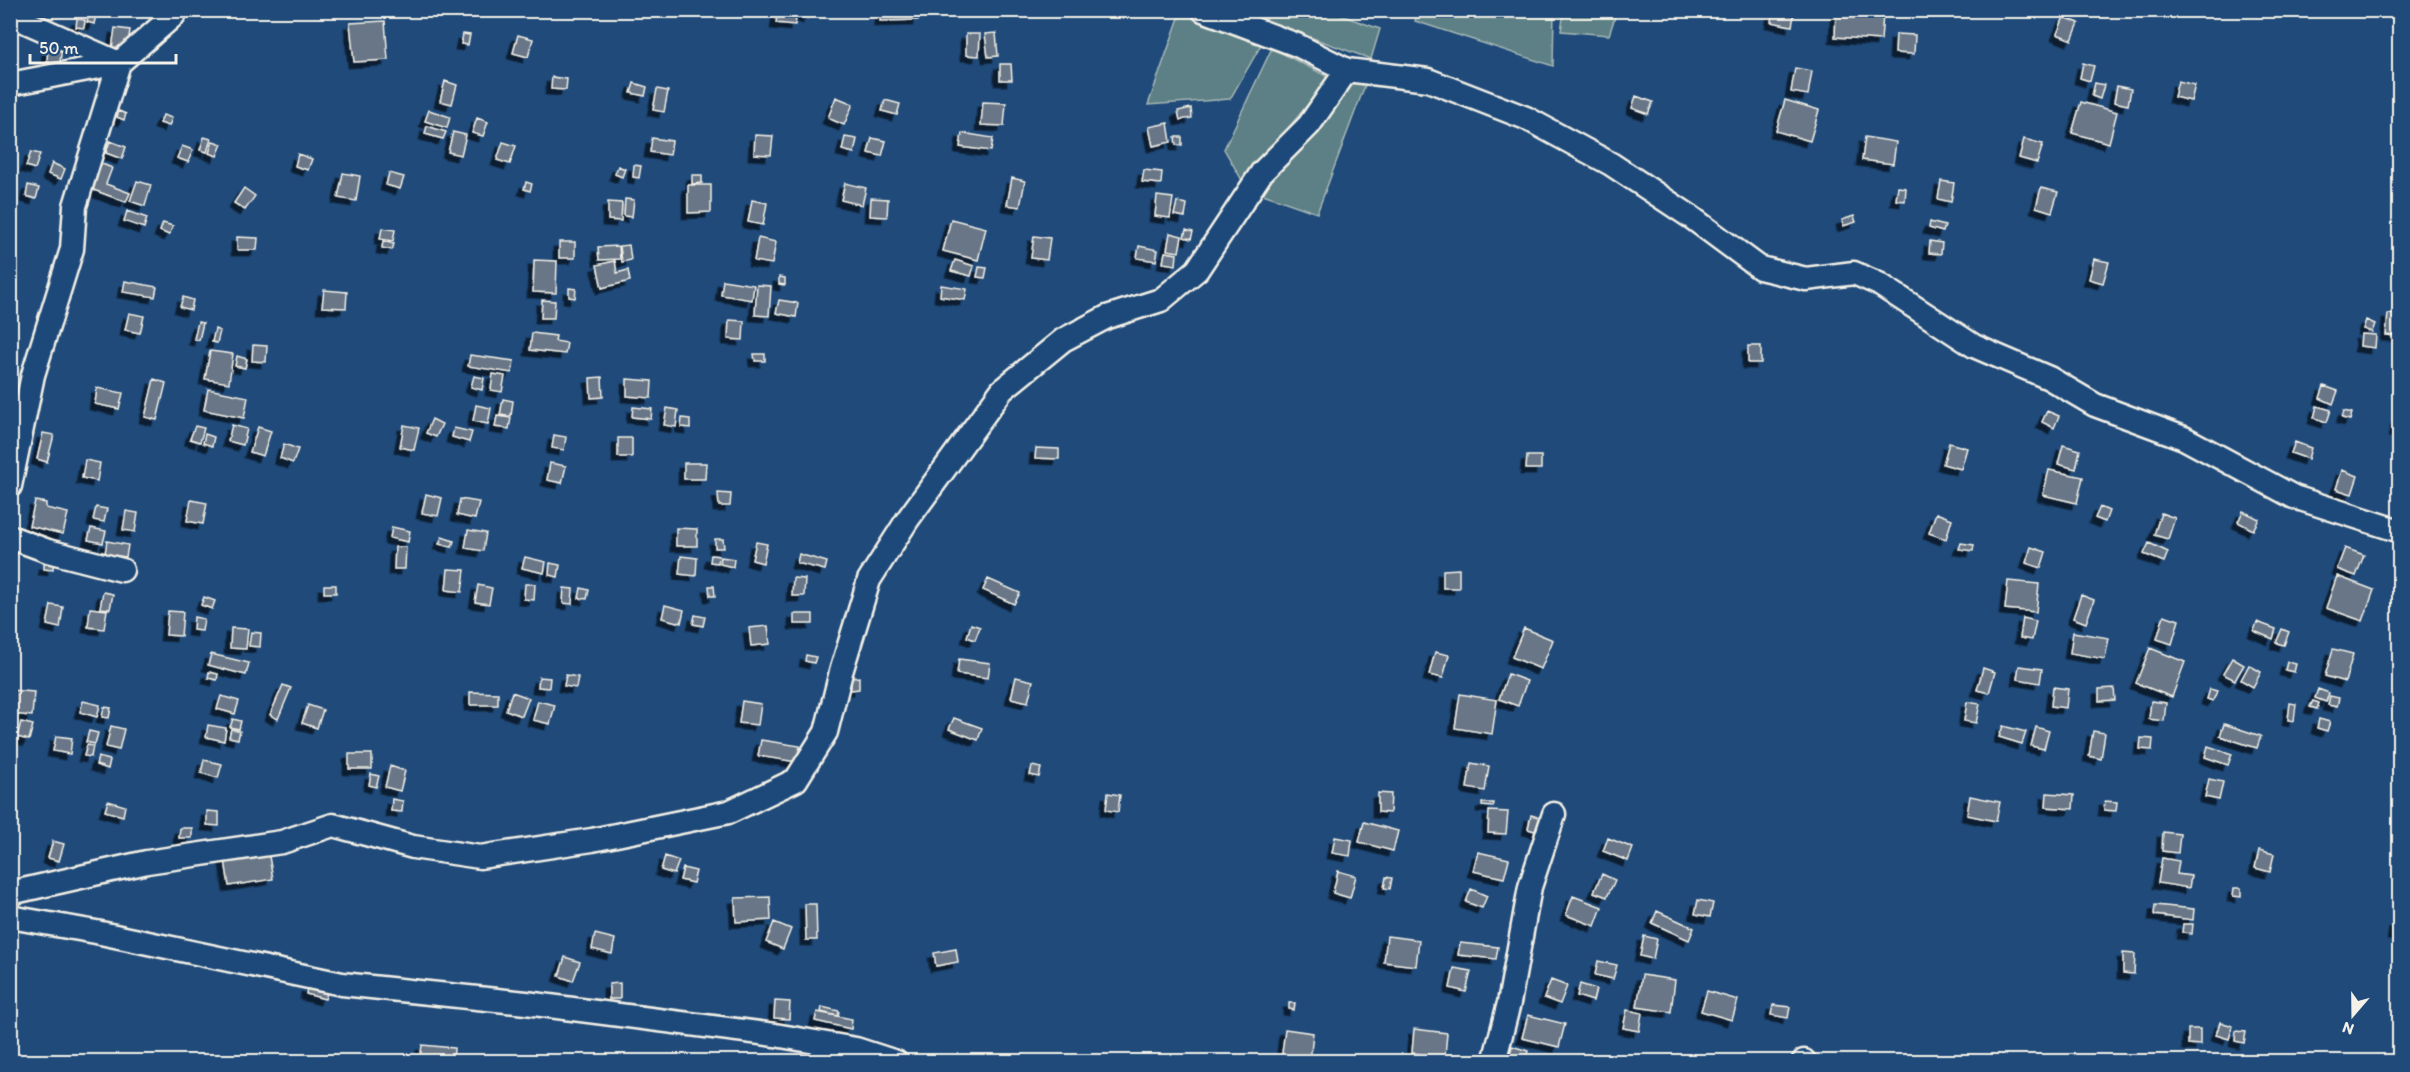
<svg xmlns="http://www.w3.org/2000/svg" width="2410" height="1072" font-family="Itim,sans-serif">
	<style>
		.green { fill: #5c8085; stroke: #a8b8b6; stroke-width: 1.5 }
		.building { fill: #687687; stroke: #f4f1e8; stroke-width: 1.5; filter: url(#shadow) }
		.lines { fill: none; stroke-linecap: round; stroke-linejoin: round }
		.street-casing { stroke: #f4f1e8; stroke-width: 27 }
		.street { stroke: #1f4a7a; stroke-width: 22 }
	</style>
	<defs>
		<filter id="shadow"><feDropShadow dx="-5.5" dy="5.5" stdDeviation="0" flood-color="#0009"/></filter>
	</defs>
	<rect width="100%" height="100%" fill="#1f4a7a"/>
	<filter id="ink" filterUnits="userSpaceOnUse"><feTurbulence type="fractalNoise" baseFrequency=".0167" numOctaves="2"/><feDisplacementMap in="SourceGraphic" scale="12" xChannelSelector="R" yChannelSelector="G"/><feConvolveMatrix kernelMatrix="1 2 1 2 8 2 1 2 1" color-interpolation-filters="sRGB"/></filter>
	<g filter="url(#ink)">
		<path class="green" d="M 1238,11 L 1329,11 L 1380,29 L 1371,59 Z
			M 1418,11 L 1554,11 L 1553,66 L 1415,21 Z
			M 1564,11 L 1564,10 L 1617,11 L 1609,35 L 1561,31 Z
			M 1181,12 L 1264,40 L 1230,99 L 1148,105 Z
			M 1272,48 L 1330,78 L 1243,182 L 1224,149 Z
			M 1351,78 L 1367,80 L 1317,213 L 1260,193 Z"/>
		<path class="building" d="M 778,10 L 797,10 L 795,25 L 776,23 Z
			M 804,10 L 810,11 L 808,18 L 803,16 Z
			M 880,10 L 918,10 L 918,20 L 880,21 Z
			M 1773,10 L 1795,10 L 1792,26 L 1771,22 Z
			M 1836,12 L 1883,15 L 1881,40 L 1835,37 Z
			M 89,14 L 96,15 L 94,24 L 87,22 Z
			M 2064,17 L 2079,23 L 2072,40 L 2057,34 Z
			M 77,19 L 85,20 L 84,28 L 76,27 Z
			M 385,21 L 388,60 L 354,62 L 350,23 Z
			M 115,28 L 130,30 L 127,51 L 112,49 Z
			M 996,33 L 998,56 L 988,57 L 985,34 Z
			M 463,34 L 470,35 L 468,45 L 461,44 Z
			M 966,34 L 980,34 L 979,56 L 966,55 Z
			M 1896,34 L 1915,35 L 1914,54 L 1895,53 Z
			M 518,35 L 533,39 L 528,57 L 513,53 Z
			M 48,45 L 62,46 L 60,63 L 47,62 Z
			M 2083,63 L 2094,66 L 2090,81 L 2080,78 Z
			M 1000,64 L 1011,64 L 1012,80 L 1000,80 Z
			M 1795,68 L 1812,71 L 1808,95 L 1791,92 Z
			M 552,77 L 567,79 L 566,90 L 551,89 Z
			M 445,81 L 457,85 L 452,104 L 440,101 Z
			M 2178,81 L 2195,85 L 2191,101 L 2174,97 Z
			M 634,83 L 647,87 L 645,96 L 631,93 Z
			M 2095,83 L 2104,85 L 2100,99 L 2092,96 Z
			M 2117,86 L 2131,89 L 2128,105 L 2114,102 Z
			M 657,89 L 668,91 L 664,112 L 653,110 Z
			M 1636,96 L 1653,102 L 1648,114 L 1632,108 Z
			M 836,97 L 853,104 L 844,125 L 828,118 Z
			M 885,100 L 900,104 L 897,115 L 882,111 Z
			M 1785,100 L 1819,110 L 1810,141 L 1776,131 Z
			M 983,102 L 1006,103 L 1004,126 L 981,125 Z
			M 2081,102 L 2117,112 L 2109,143 L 2072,133 Z
			M 1191,108 L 1192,118 L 1180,120 L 1178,111 Z
			M 429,110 L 450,117 L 447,128 L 425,121 Z
			M 119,111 L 126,114 L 124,120 L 117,117 Z
			M 163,115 L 172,118 L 169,126 L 160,123 Z
			M 477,118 L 488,122 L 483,136 L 472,133 Z
			M 1168,123 L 1171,142 L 1153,146 L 1149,127 Z
			M 427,126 L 446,132 L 443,139 L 425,134 Z
			M 453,132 L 466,135 L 461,155 L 448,152 Z
			M 962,133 L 993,138 L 991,151 L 960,147 Z
			M 755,135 L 773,136 L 771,155 L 754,154 Z
			M 204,137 L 211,139 L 207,152 L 200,150 Z
			M 845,137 L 857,139 L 854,153 L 842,150 Z
			M 1175,137 L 1182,137 L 1182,145 L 1176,145 Z
			M 1865,137 L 1896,142 L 1893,164 L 1862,160 Z
			M 652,138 L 672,141 L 670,155 L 650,152 Z
			M 872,138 L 886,141 L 882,156 L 868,153 Z
			M 2024,139 L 2043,144 L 2037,163 L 2019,158 Z
			M 110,141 L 126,147 L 122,159 L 106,153 Z
			M 213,141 L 222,144 L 217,156 L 209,153 Z
			M 503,142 L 516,146 L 510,164 L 497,160 Z
			M 182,146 L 193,150 L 188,162 L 177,158 Z
			M 31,152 L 40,154 L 35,169 L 26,166 Z
			M 298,154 L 312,159 L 308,170 L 295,166 Z
			M 52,163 L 65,169 L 61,179 L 48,174 Z
			M 100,163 L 112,168 L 106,184 L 130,193 L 126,202 L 91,189 Z
			M 634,165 L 641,166 L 639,178 L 633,177 Z
			M 618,166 L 625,169 L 622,177 L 615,174 Z
			M 1144,170 L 1162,172 L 1161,184 L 1142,182 Z
			M 343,173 L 360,176 L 356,201 L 338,198 Z
			M 389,173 L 404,177 L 400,189 L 386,185 Z
			M 692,175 L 702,175 L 702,183 L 692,184 Z
			M 1012,178 L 1025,181 L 1020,207 L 1007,205 Z
			M 137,181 L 151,185 L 145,206 L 130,201 Z
			M 1941,181 L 1954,183 L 1951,202 L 1938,199 Z
			M 526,182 L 532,184 L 530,191 L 524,189 Z
			M 845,183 L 866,188 L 862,205 L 841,200 Z
			M 28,185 L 39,188 L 36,199 L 26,196 Z
			M 688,185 L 711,185 L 711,212 L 688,213 Z
			M 1898,187 L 1906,188 L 1905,201 L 1896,200 Z
			M 244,188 L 255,196 L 245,210 L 234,203 Z
			M 2041,188 L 2058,192 L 2052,212 L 2036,207 Z
			M 1157,196 L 1173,198 L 1170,218 L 1155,216 Z
			M 871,198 L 888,199 L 887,217 L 870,216 Z
			M 625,199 L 634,200 L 632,217 L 624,216 Z
			M 752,200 L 767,203 L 763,225 L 748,222 Z
			M 608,202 L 622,203 L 621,221 L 608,220 Z
			M 1177,202 L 1187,204 L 1185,217 L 1174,215 Z
			M 127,211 L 147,218 L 144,228 L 124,221 Z
			M 1854,216 L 1856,222 L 1843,226 L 1842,220 Z
			M 951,219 L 986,228 L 978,260 L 943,251 Z
			M 1930,222 L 1945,226 L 1943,232 L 1929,228 Z
			M 163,223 L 173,226 L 169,235 L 160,231 Z
			M 382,228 L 395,230 L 393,241 L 380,239 Z
			M 1186,230 L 1193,232 L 1191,239 L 1184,237 Z
			M 1170,233 L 1182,236 L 1179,252 L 1167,250 Z
			M 1034,236 L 1050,238 L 1047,260 L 1031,258 Z
			M 237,237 L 258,238 L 257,250 L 237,250 Z
			M 758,238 L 776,242 L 772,264 L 754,261 Z
			M 383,241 L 394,244 L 392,250 L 382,248 Z
			M 1930,241 L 1942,243 L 1941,254 L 1929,253 Z
			M 559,242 L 575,242 L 575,258 L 559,258 Z
			M 629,245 L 631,260 L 622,262 L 620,246 Z
			M 619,246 L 620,259 L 599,260 L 598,247 Z
			M 1139,246 L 1158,250 L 1156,261 L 1137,258 Z
			M 1165,252 L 1177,254 L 1176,265 L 1163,263 Z
			M 2094,259 L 2109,262 L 2103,283 L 2089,279 Z
			M 534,260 L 557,261 L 556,293 L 533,292 Z
			M 955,260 L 974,266 L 971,276 L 951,271 Z
			M 615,261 L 617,273 L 628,270 L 630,281 L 602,288 L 597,265 Z
			M 979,267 L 987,268 L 985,278 L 977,277 Z
			M 779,277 L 785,278 L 785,285 L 779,284 Z
			M 723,280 L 754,285 L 752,300 L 721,295 Z
			M 125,281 L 157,287 L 155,297 L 123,292 Z
			M 757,285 L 771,286 L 769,316 L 755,315 Z
			M 941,285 L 967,289 L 965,300 L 940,296 Z
			M 569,288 L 576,289 L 575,298 L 569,297 Z
			M 324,290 L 347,292 L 346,308 L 322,307 Z
			M 183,297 L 193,300 L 191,310 L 180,307 Z
			M 542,300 L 555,301 L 554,318 L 541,318 Z
			M 779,300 L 798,303 L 796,317 L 776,313 Z
			M 129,313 L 144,316 L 140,333 L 125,330 Z
			M 2388,314 L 2399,315 L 2397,336 L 2386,335 Z
			M 729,320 L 744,321 L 743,340 L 728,339 Z
			M 2366,320 L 2375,324 L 2372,332 L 2363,329 Z
			M 198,322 L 203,323 L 199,340 L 194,339 Z
			M 215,329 L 220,331 L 217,343 L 212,342 Z
			M 532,333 L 556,336 L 555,341 L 567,343 L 565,354 L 530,350 Z
			M 2361,334 L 2376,335 L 2375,348 L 2360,346 Z
			M 253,345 L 267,346 L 266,362 L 252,361 Z
			M 1748,346 L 1761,346 L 1761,363 L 1748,363 Z
			M 210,351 L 233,354 L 229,383 L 205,379 Z
			M 754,354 L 765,354 L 765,361 L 755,361 Z
			M 470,355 L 514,361 L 512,373 L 468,366 Z
			M 237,356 L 247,359 L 245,368 L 235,366 Z
			M 493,374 L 505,376 L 502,392 L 491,390 Z
			M 474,376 L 484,378 L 482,390 L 471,387 Z
			M 602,377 L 603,397 L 591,398 L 590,378 Z
			M 154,379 L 166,383 L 157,420 L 145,417 Z
			M 627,379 L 652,381 L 651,398 L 627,396 Z
			M 2324,386 L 2338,391 L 2333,404 L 2320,398 Z
			M 97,388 L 123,393 L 119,409 L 95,404 Z
			M 208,389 L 248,397 L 244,418 L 204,410 Z
			M 503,399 L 513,401 L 511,416 L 500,415 Z
			M 476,405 L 491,408 L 488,424 L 473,421 Z
			M 2317,406 L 2331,410 L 2327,422 L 2314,418 Z
			M 633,407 L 652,409 L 651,419 L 632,417 Z
			M 667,408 L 678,410 L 676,427 L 664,425 Z
			M 2047,411 L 2059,416 L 2054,428 L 2042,422 Z
			M 2344,411 L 2352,413 L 2350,420 L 2342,418 Z
			M 497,416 L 511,418 L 509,429 L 495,427 Z
			M 682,418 L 690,419 L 690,428 L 681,427 Z
			M 2397,418 L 2400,418 L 2400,432 L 2394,431 Z
			M 432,419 L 442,424 L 436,437 L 426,433 Z
			M 232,425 L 247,429 L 243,445 L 228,441 Z
			M 404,425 L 419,428 L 414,450 L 400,447 Z
			M 195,426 L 204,428 L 200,442 L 190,439 Z
			M 258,427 L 271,431 L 263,456 L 250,452 Z
			M 454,428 L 472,432 L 469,442 L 452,437 Z
			M 43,433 L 54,435 L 47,462 L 37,459 Z
			M 205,434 L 214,437 L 212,446 L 203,443 Z
			M 554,435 L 566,437 L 564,450 L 552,448 Z
			M 618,438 L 632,438 L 632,457 L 618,457 Z
			M 2295,442 L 2311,448 L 2308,459 L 2291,453 Z
			M 1949,443 L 1967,448 L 1961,469 L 1943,464 Z
			M 284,444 L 298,449 L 293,463 L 280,458 Z
			M 2063,445 L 2080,450 L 2076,469 L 2058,464 Z
			M 1036,448 L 1059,449 L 1059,459 L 1035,458 Z
			M 1527,456 L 1541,456 L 1541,469 L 1526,469 Z
			M 85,460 L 100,463 L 97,481 L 82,478 Z
			M 550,463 L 566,466 L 562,483 L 547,480 Z
			M 684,463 L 706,463 L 705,479 L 684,479 Z
			M 2049,470 L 2083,477 L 2077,503 L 2043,495 Z
			M 2342,470 L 2358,476 L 2352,494 L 2336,489 Z
			M 718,493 L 731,494 L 730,506 L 719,506 Z
			M 426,494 L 442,498 L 438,516 L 422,513 Z
			M 460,499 L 479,502 L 475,519 L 457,515 Z
			M 191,500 L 207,503 L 203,524 L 187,521 Z
			M 35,501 L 46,503 L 46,508 L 68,513 L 63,534 L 29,526 Z
			M 96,507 L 107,509 L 104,522 L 93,520 Z
			M 2100,507 L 2109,511 L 2105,522 L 2095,518 Z
			M 126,511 L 138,513 L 135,532 L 123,530 Z
			M 2243,511 L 2259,519 L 2253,530 L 2238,522 Z
			M 1936,513 L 1952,519 L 1946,539 L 1929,533 Z
			M 2161,513 L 2175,518 L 2168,539 L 2154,535 Z
			M 392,527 L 410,531 L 408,542 L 390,538 Z
			M 91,528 L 106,531 L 103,543 L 88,540 Z
			M 676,528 L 697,529 L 697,546 L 676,546 Z
			M 468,530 L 486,533 L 483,551 L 465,548 Z
			M 442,537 L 454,541 L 452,547 L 439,544 Z
			M 715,539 L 723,539 L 724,548 L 715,548 Z
			M 107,541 L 128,545 L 126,557 L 105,554 Z
			M 756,542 L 767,544 L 763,563 L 752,560 Z
			M 1961,543 L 1974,545 L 1973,551 L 1959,549 Z
			M 2149,543 L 2168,552 L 2164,562 L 2144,554 Z
			M 395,547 L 406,547 L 405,569 L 394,569 Z
			M 2031,547 L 2046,552 L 2041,568 L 2026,563 Z
			M 2345,548 L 2364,555 L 2356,576 L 2337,569 Z
			M 799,554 L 827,562 L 825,570 L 797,563 Z
			M 711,555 L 719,556 L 718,563 L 710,562 Z
			M 681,556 L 697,558 L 696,576 L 679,574 Z
			M 525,557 L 546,562 L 544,573 L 522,568 Z
			M 721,557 L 734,559 L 733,567 L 720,564 Z
			M 550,563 L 560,565 L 558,577 L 549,575 Z
			M 44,564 L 53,564 L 53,570 L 44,569 Z
			M 448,569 L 465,570 L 462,592 L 446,590 Z
			M 1459,569 L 1459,588 L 1443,588 L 1443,570 Z
			M 2337,576 L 2374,590 L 2363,621 L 2326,608 Z
			M 793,578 L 805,579 L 804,596 L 792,596 Z
			M 988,579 L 1020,593 L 1014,604 L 983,590 Z
			M 2008,581 L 2039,584 L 2036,612 L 2005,609 Z
			M 525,584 L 535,584 L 534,600 L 524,599 Z
			M 324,585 L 336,585 L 336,593 L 324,593 Z
			M 478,585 L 492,588 L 489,604 L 475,602 Z
			M 709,586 L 714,586 L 715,596 L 710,596 Z
			M 564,588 L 573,589 L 572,604 L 563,603 Z
			M 581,588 L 589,590 L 587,599 L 579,598 Z
			M 103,592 L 113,594 L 110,609 L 100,608 Z
			M 2081,595 L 2094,600 L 2086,623 L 2073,618 Z
			M 204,597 L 215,601 L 212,609 L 201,605 Z
			M 51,605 L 63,607 L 60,628 L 47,625 Z
			M 665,605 L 684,610 L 681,623 L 662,618 Z
			M 90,608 L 107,610 L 104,629 L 88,627 Z
			M 168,611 L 183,612 L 181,636 L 166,635 Z
			M 794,614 L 813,614 L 813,624 L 794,624 Z
			M 695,615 L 705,617 L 703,626 L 693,624 Z
			M 2164,615 L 2179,620 L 2172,644 L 2157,639 Z
			M 194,617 L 204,619 L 202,631 L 193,630 Z
			M 2023,618 L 2036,621 L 2032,640 L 2020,638 Z
			M 2257,622 L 2276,629 L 2273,639 L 2254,631 Z
			M 971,624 L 980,627 L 975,640 L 967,637 Z
			M 768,626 L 770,644 L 751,646 L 749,628 Z
			M 231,628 L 248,629 L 246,649 L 230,648 Z
			M 1524,628 L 1553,640 L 1541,669 L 1512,657 Z
			M 2282,629 L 2289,632 L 2284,645 L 2276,643 Z
			M 251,632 L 261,633 L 260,647 L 249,646 Z
			M 2073,632 L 2109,638 L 2105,659 L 2070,653 Z
			M 2150,648 L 2185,662 L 2172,697 L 2136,683 Z
			M 2333,649 L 2353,654 L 2345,682 L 2325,676 Z
			M 1435,652 L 1449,655 L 1443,678 L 1429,675 Z
			M 211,654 L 249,663 L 246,675 L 208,665 Z
			M 806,655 L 816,657 L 814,663 L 805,661 Z
			M 2232,658 L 2244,665 L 2235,680 L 2223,674 Z
			M 959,659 L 990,663 L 988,678 L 957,674 Z
			M 2287,662 L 2296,664 L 2294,672 L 2285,670 Z
			M 2249,665 L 2261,672 L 2253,687 L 2241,680 Z
			M 2019,666 L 2042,669 L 2040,683 L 2017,679 Z
			M 1983,668 L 1995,672 L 1989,693 L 1977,690 Z
			M 209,672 L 218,674 L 217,680 L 208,678 Z
			M 1508,674 L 1527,681 L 1518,706 L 1499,699 Z
			M 566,675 L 578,677 L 576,688 L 564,686 Z
			M 539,677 L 550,678 L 549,688 L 538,687 Z
			M 859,677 L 859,689 L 851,690 L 851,678 Z
			M 1016,677 L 1033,681 L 1028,702 L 1011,698 Z
			M 283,685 L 291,688 L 278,719 L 270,715 Z
			M 2053,687 L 2068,689 L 2066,708 L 2051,706 Z
			M 2114,688 L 2115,700 L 2099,701 L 2099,689 Z
			M 2210,689 L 2217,691 L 2213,701 L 2207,699 Z
			M 2318,689 L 2329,693 L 2326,702 L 2315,698 Z
			M 10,690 L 34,692 L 32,716 L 10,714 Z
			M 470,692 L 498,693 L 498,705 L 470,705 Z
			M 512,692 L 529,698 L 522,716 L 506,710 Z
			M 1460,694 L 1497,700 L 1492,734 L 1455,728 Z
			M 221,696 L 239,701 L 235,714 L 217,709 Z
			M 2330,696 L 2339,698 L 2337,707 L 2328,705 Z
			M 83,701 L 100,705 L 97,717 L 80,712 Z
			M 538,701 L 555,705 L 550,724 L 533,720 Z
			M 742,701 L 761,704 L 758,725 L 739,723 Z
			M 2151,701 L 2166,703 L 2164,721 L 2149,719 Z
			M 2313,701 L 2319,703 L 2317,709 L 2310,707 Z
			M 1967,702 L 1980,704 L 1976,723 L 1964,721 Z
			M 2290,703 L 2296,704 L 2294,721 L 2288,720 Z
			M 308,705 L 323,710 L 317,728 L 302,723 Z
			M 104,707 L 111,708 L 109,718 L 102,717 Z
			M 954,718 L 982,728 L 978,740 L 949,729 Z
			M 233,719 L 241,721 L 239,729 L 230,727 Z
			M 2319,719 L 2330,722 L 2327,731 L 2317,728 Z
			M 21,722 L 33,725 L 29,740 L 17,737 Z
			M 2224,724 L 2261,736 L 2257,748 L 2220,736 Z
			M 208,725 L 226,728 L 224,741 L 206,737 Z
			M 111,726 L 124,729 L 119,750 L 106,747 Z
			M 2003,726 L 2026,732 L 2022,744 L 1999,737 Z
			M 2036,727 L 2049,731 L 2044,749 L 2031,746 Z
			M 231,729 L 240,731 L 238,739 L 229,737 Z
			M 89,731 L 98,733 L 95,744 L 86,742 Z
			M 2093,731 L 2105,733 L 2101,759 L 2089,756 Z
			M 56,736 L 72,738 L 70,754 L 53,751 Z
			M 2141,738 L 2153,739 L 2152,750 L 2140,749 Z
			M 761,740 L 800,746 L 797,762 L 758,756 Z
			M 87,745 L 93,746 L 91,757 L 84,756 Z
			M 2208,746 L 2232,754 L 2228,765 L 2205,757 Z
			M 349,754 L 372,754 L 372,769 L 349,769 Z
			M 98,757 L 110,760 L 108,769 L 96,765 Z
			M 204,760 L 222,764 L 218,778 L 201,773 Z
			M 1471,763 L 1489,766 L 1485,791 L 1467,788 Z
			M 390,766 L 405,771 L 400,791 L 385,787 Z
			M 1032,766 L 1041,768 L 1039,777 L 1030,775 Z
			M 371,774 L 379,776 L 376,787 L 369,785 Z
			M 2209,779 L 2223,782 L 2219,800 L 2205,797 Z
			M 1108,793 L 1120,795 L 1118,812 L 1106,810 Z
			M 1378,793 L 1391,794 L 1390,813 L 1378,812 Z
			M 2047,793 L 2074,795 L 2073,809 L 2046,807 Z
			M 1970,796 L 2000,802 L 1996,821 L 1967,815 Z
			M 392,799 L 403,801 L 402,812 L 391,811 Z
			M 108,801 L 125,806 L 123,816 L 105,811 Z
			M 2105,801 L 2117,802 L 2116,811 L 2104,810 Z
			M 1482,803 L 1494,803 L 1493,807 L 1482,806 Z
			M 207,811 L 219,812 L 219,826 L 207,825 Z
			M 1489,811 L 1508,812 L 1506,834 L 1488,833 Z
			M 1531,815 L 1542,818 L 1538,832 L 1528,829 Z
			M 1364,822 L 1398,831 L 1393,851 L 1359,842 Z
			M 180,828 L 192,828 L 192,838 L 179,838 Z
			M 2163,832 L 2180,834 L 2178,853 L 2162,851 Z
			M 1335,837 L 1352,840 L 1350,856 L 1332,853 Z
			M 1608,838 L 1633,848 L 1628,861 L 1603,851 Z
			M 53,841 L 64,844 L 59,861 L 48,858 Z
			M 267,845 L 273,879 L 229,886 L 224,853 Z
			M 2259,850 L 2274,854 L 2270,872 L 2255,868 Z
			M 1478,852 L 1509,859 L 1504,878 L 1473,871 Z
			M 665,856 L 679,861 L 674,874 L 661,870 Z
			M 2162,858 L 2179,861 L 2177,874 L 2191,876 L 2189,888 L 2158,883 Z
			M 683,868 L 696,871 L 693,883 L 680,880 Z
			M 1338,871 L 1356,876 L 1350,898 L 1333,893 Z
			M 1602,874 L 1615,880 L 1607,897 L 1594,892 Z
			M 1386,877 L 1392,878 L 1390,889 L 1384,888 Z
			M 2234,888 L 2241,888 L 2241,897 L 2233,896 Z
			M 1471,889 L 1487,896 L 1482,908 L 1466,902 Z
			M 1573,896 L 1602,907 L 1595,926 L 1566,915 Z
			M 770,897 L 771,920 L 736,922 L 735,898 Z
			M 1698,900 L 1713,903 L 1710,917 L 1695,914 Z
			M 805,904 L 816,904 L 817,940 L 806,940 Z
			M 2155,905 L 2194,909 L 2193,920 L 2154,915 Z
			M 1657,911 L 1694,928 L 1689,940 L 1652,923 Z
			M 774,922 L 791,929 L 783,949 L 766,942 Z
			M 2395,922 L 2400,923 L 2400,935 L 2393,934 Z
			M 2183,924 L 2193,924 L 2192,934 L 2182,933 Z
			M 595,934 L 615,939 L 612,954 L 592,949 Z
			M 1387,936 L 1419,940 L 1416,966 L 1384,962 Z
			M 1644,936 L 1657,939 L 1653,959 L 1640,956 Z
			M 1460,943 L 1498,947 L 1496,959 L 1458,955 Z
			M 956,949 L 958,962 L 936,966 L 934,953 Z
			M 2123,953 L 2135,954 L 2134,974 L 2123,973 Z
			M 565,957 L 580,962 L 573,981 L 559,976 Z
			M 1598,961 L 1617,965 L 1613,979 L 1595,975 Z
			M 1454,968 L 1471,971 L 1466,992 L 1450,988 Z
			M 1642,975 L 1675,980 L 1671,1012 L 1637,1007 Z
			M 1551,980 L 1567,986 L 1560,1004 L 1544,998 Z
			M 620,983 L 620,999 L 609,999 L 609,984 Z
			M 1580,984 L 1596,989 L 1593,1001 L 1577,996 Z
			M 307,987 L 327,993 L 325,999 L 306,994 Z
			M 1707,991 L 1738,1000 L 1732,1020 L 1701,1011 Z
			M 775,1001 L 790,1002 L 789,1019 L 774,1018 Z
			M 1289,1003 L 1295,1003 L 1294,1010 L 1289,1009 Z
			M 1773,1005 L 1790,1007 L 1788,1018 L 1771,1015 Z
			M 822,1007 L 839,1011 L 838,1016 L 821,1012 Z
			M 1627,1010 L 1642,1013 L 1639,1031 L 1623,1028 Z
			M 817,1012 L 852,1019 L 851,1029 L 815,1021 Z
			M 1528,1015 L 1565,1024 L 1559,1047 L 1522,1038 Z
			M 2220,1022 L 2233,1026 L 2229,1039 L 2216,1035 Z
			M 1285,1029 L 1313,1033 L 1310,1062 L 1281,1062 Z
			M 1414,1029 L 1447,1033 L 1445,1056 L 1412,1053 Z
			M 2188,1029 L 2200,1029 L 2200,1045 L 2188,1044 Z
			M 2236,1031 L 2246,1032 L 2244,1043 L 2235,1041 Z
			M 422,1045 L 454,1048 L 453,1062 L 420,1060 Z
			M 1512,1046 L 1528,1051 L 1525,1062 L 1508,1062 Z"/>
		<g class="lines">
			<g class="street-casing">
				<path id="street" d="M 1203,10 L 1297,45 L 1347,70
					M 10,15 L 119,63 L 75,206 L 72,249 L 33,375 L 10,486
					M 10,84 L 119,63 L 173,16 L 177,10
					M 10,537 L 48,551 L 122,570
					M 10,893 L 147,862 L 282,842 L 333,825 L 413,847 L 480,857 L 592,840 L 729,812 L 796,780 L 826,732 L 841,672 L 869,580 L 908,519 L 1002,390 L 1063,340 L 1107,317 L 1161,300 L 1197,270 L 1262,172 L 1309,125 L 1347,70 L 1428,80 L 1526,118 L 1611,164 L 1691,217 L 1760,268 L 1806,279 L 1854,273 L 1879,284 L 1974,346 L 2049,378 L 2095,405 L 2184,438 L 2294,497 L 2400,531
					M 10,917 L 96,932 L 342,984 L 526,1003 L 775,1035 L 856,1049 L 896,1062
					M 1494,1062 L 1509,1003 L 1530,887 L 1554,814
					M 1803,1062 L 1804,1061"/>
			</g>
			<use href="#street" class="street"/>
		</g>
	</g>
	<rect width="2410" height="1072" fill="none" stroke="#1f4a7a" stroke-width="36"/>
	<rect x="18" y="18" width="2374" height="1036" fill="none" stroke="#f4f1e8" stroke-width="2" filter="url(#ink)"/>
	<g transform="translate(2353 1015) rotate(200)" stroke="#1f4a7a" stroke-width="4.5" paint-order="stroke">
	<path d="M0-4.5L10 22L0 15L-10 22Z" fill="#f4f1e8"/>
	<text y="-9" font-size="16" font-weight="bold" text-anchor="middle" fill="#f4f1e8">N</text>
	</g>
	<path d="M30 54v9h146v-9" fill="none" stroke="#f4f1e8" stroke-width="3"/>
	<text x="39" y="54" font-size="18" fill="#f4f1e8" stroke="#1f4a7a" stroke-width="4.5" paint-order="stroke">50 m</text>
</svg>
